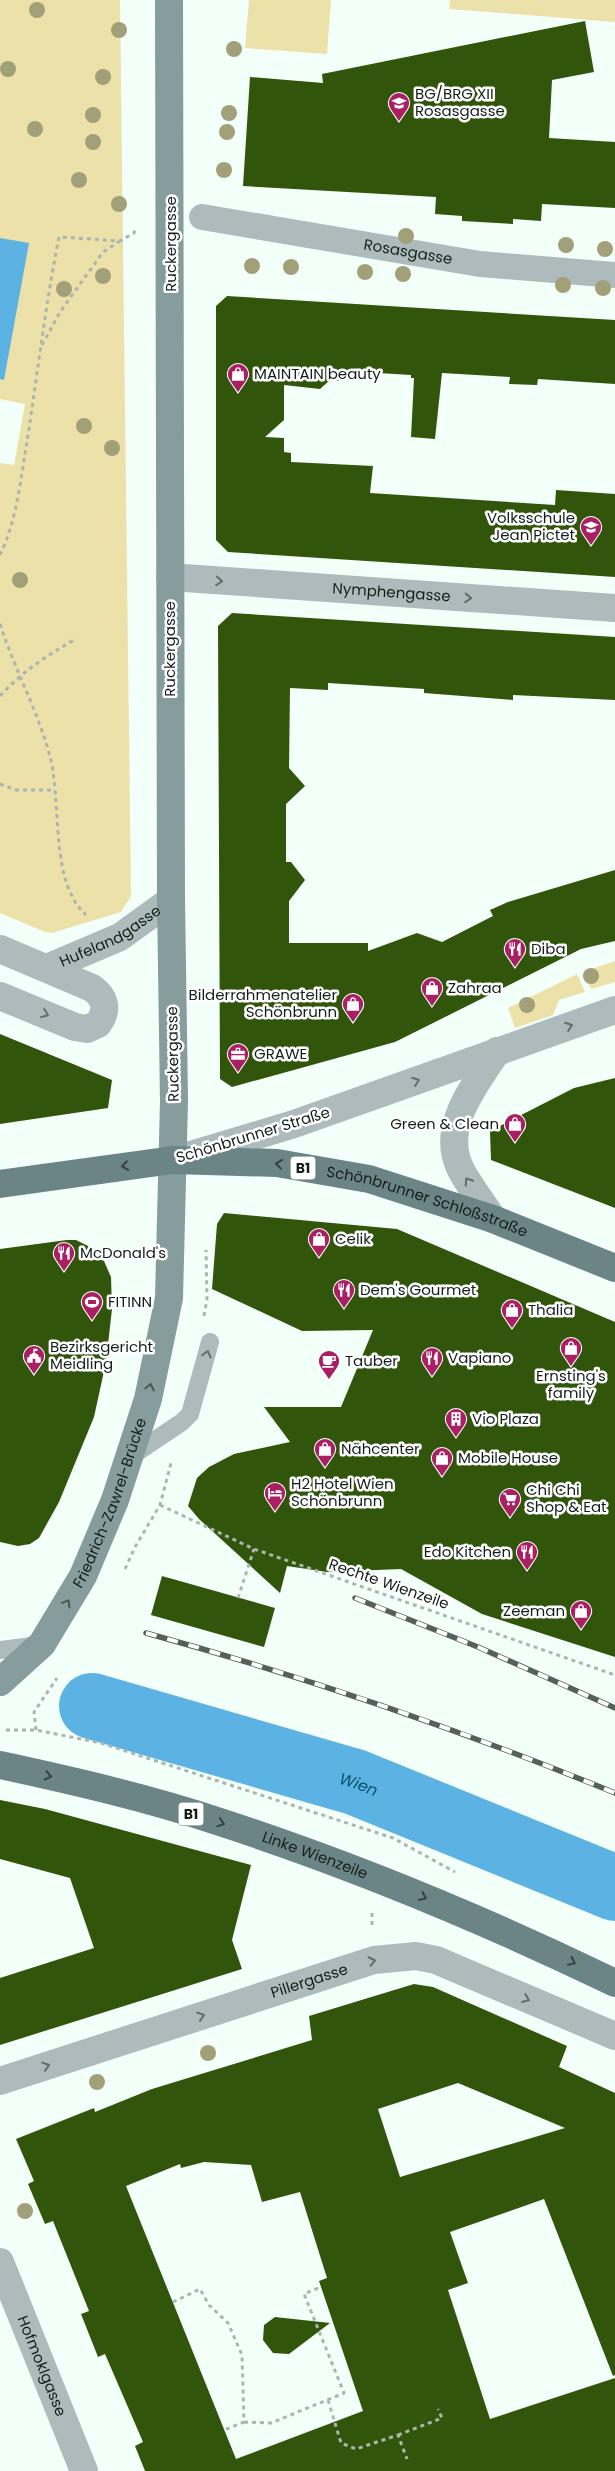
<svg xmlns="http://www.w3.org/2000/svg" width="615" height="2471" font-family="Poppins,sans-serif">
	<style>
		.green { fill: #ece2a9 }
		.water { fill: #5cb3e3 }
		.lines { fill: none; stroke-linecap: round; stroke-linejoin: round }
		.river { stroke: #5cb3e3; stroke-width: 66 }
		.building { fill: #31560b; fill-rule: evenodd }
		.path { stroke: #abb6b1; stroke-width: 3; stroke-dasharray: 4 4; stroke-linecap: butt }
		.service { stroke: #adbbbc; stroke-width: 18 }
		.pedestrian { stroke: #adbbbc; stroke-width: 26 }
		.minor { stroke: #adbbbc; stroke-width: 28 }
		.secondary { stroke: #869c9d; stroke-width: 28 }
		.primary { stroke: #6b8587; stroke-width: 28 }
		.rail-casing { stroke: #55605b; stroke-width: 5.5 }
		.rail { stroke: #fff; stroke-width: 4; stroke-dasharray: 11; stroke-linecap: butt }
		.tree { fill: #a1a079 }
		.oneway { stroke: #606d6b }
		.oneway2 { stroke: #324340 }
		.oneway3 { stroke: #475755 }
		.labels { text-anchor: middle; stroke-width: 5; stroke-linejoin: round; paint-order: stroke }
		.shield { fill: #fff; stroke: #5a625f; stroke-width: 1 }
		.shield-label { font-size: 14px; font-weight: bold; fill: #141f1a }
		.poi-label { font-size: 15px; fill: #141f1a; stroke: #fff; text-anchor: start }
		.street-label { font-size: 15px; fill: #141f1a; stroke: #fff }
		.water-label { font-size: 16px; font-style: italic; fill: #095171; stroke: #fff }
	</style>
	<rect width="100%" height="100%" fill="#f3fff9"/>
	<path class="green" d="M 0,0 L 120,0 L 131,896 L 121,912 L 52,933 L 45,932 L 0,913 L 0,463 L 14,465 L 25,404 L 0,399 Z
		M 249,0 L 331,0 L 327,54 L 245,48 Z
		M 450,0 L 615,0 L 615,22 L 449,9 Z
		M 615,961 L 615,982 L 591,989 L 583,972 Z
		M 577,974 L 585,992 L 559,1000 L 553,1015 L 515,1028 L 508,1008 Z"/>
	<path class="water" d="M 0,238 L 29,243 L 4,380 L 0,379 Z"/>
	<g class="lines">
		<path class="river" id="s1" d="M 92,1706 L 355,1782 L 615,1888"/>
	</g>
	<path class="building" d="M 585,21 L 594,72 L 552,80 L 549,138 L 615,142 L 615,208 L 542,204 L 541,221 L 513,219 L 513,224 L 462,221 L 462,216 L 435,214 L 436,197 L 243,186 L 250,77 L 323,83 L 322,74 Z
		M 227,296 L 615,320 L 615,384 L 538,379 L 537,385 L 509,384 L 510,377 L 442,373 L 435,439 L 411,437 L 414,378 L 411,378 L 411,375 L 346,371 L 345,381 L 330,380 L 320,389 L 284,385 L 284,420 L 265,437 L 284,438 L 284,452 L 291,453 L 291,462 L 373,466 L 370,493 L 555,505 L 556,490 L 615,494 L 615,577 L 228,552 L 216,540 L 216,306 Z
		M 232,613 L 615,637 L 615,700 L 513,695 L 513,700 L 488,698 L 424,693 L 424,689 L 328,683 L 328,690 L 290,688 L 289,768 L 305,786 L 286,804 L 286,862 L 291,862 L 305,880 L 289,901 L 289,943 L 368,943 L 368,951 L 417,933 L 442,942 L 493,916 L 490,910 L 508,902 L 615,870 L 615,941 L 581,949 L 395,1042 L 232,1087 L 220,1079 L 218,626 Z
		M 0,1034 L 112,1080 L 108,1108 L 0,1124 Z
		M 615,1078 L 615,1208 L 491,1160 L 490,1131 L 574,1088 Z
		M 224,1213 L 397,1229 L 615,1322 L 615,1657 L 482,1614 L 401,1569 L 327,1572 L 287,1566 L 280,1593 L 199,1519 L 188,1506 L 197,1478 L 209,1467 L 234,1454 L 290,1442 L 264,1407 L 341,1407 L 373,1330 L 302,1331 L 212,1289 L 217,1224 Z
		M 67,1240 L 76,1240 L 92,1248 L 104,1261 L 111,1277 L 112,1309 L 106,1362 L 94,1417 L 59,1502 L 39,1538 L 30,1544 L 18,1546 L 0,1542 L 0,1249 Z
		M 162,1576 L 275,1608 L 264,1647 L 151,1615 Z
		M 0,1800 L 45,1809 L 251,1865 L 232,1940 L 242,1969 L 0,2045 L 0,1978 L 94,1948 L 70,1878 L 0,1859 Z
		M 414,1984 L 433,1987 L 567,2046 L 559,2067 L 615,2093 L 615,2375 L 613,2376 L 544,2199 L 450,2232 L 468,2283 L 448,2290 L 490,2419 L 615,2378 L 615,2471 L 145,2471 L 135,2446 L 143,2442 L 105,2354 L 98,2357 L 81,2314 L 89,2311 L 53,2221 L 45,2224 L 28,2184 L 34,2181 L 16,2139 L 94,2108 L 95,2112 L 152,2089 L 312,2040 L 309,2016 ZM 458,2083 L 565,2128 L 400,2177 L 378,2109 ZM 204,2162 L 251,2165 L 262,2202 L 300,2192 L 327,2278 L 319,2281 L 363,2411 L 236,2459 L 126,2186 L 180,2164 L 181,2168 Z
		M 275,2317 L 330,2323 L 289,2354 L 273,2353 L 263,2340 L 264,2325 Z"/>
	<g class="lines">
		<path class="path" d="M 42,345 L 60,312 L 103,252 L 120,241
			M 0,555 C 16,522 20,484 26,448 C 37,378 45,307 59,237 L 120,241 L 134,233 L 135,230
			M 0,624 C 14,668 37,709 49,753 C 63,800 48,880 86,915
			M 0,696 C 22,672 46,656 74,640
			M 0,784 L 16,790 L 54,790
			M 204,1316 L 207,1299 L 206,1250
			M 160,1505 L 254,1549 L 615,1675
			M 125,1569 L 135,1547 L 160,1505 L 171,1463
			M 238,1598 L 254,1549
			M 6,1730 L 36,1730 L 101,1743 L 393,1838 L 455,1872
			M 36,1730 L 34,1712 L 57,1678
			M 372,1913 L 372,1927
			M 173,2302 L 200,2289 L 209,2305 L 228,2323 L 242,2355 L 244,2422 L 224,2430
			M 328,2400 L 341,2443 L 356,2449 L 398,2435 L 407,2459
			M 244,2422 L 271,2423 L 344,2393 L 304,2294 L 321,2287
			M 398,2435 L 442,2418 L 438,2409"/>
		<path class="service" d="M 130,1457 L 182,1422 L 190,1414 L 210,1342
			M 0,1650 L 39,1645"/>
		<path class="pedestrian" id="s2" d="M 202,217 L 480,264 L 615,275"/>
		<g class="minor">
			<path id="s3" d="M 170,577 L 615,608"/>
			<path d="M 0,949 L 92,988 C 106,998 108,1010 98,1024 L 87,1029 L 75,1027 L 0,996"/>
			<path id="s4" d="M 47,968 L 120,937 L 171,900"/>
			<path d="M 181,1158 L 294,1124 L 615,1010"/>
			<path d="M 493,1219 C 483,1203 470,1187 461,1170 C 439,1127 475,1086 497,1051"/>
			<path id="s5" d="M 0,2081 L 374,1960 L 416,1956 L 436,1960 L 615,2036"/>
			<path id="s6" d="M 0,2262 L 84,2471"/>
		</g>
		<path class="secondary" id="s7" d="M 0,1682 L 42,1644 L 83,1576 L 115,1500 L 148,1399 L 169,1298 L 174,1101 L 171,900 L 169,0"/>
		<g class="primary">
			<path id="s8" d="M 0,1184 L 173,1160 L 277,1163 L 369,1179 L 493,1219 L 615,1268"/>
			<path id="s9" d="M 0,1765 C 74,1781 148,1798 220,1822 C 355,1866 487,1921 615,1983"/>
		</g>
		<g class="rail-casing">
			<path id="rail" d="M 355,1598 L 478,1647 L 615,1708
				M 146,1633 C 306,1677 461,1730 615,1793"/>
		</g>
		<use href="#rail" class="rail"/>
	</g>
	<g class="tree">
		<circle cx="37" cy="10" r="8"/>
		<circle cx="119" cy="30" r="8"/>
		<circle cx="234" cy="49" r="8"/>
		<circle cx="8" cy="69" r="8"/>
		<circle cx="103" cy="77" r="8"/>
		<circle cx="229" cy="113" r="8"/>
		<circle cx="93" cy="115" r="8"/>
		<circle cx="35" cy="129" r="8"/>
		<circle cx="227" cy="132" r="8"/>
		<circle cx="93" cy="142" r="8"/>
		<circle cx="224" cy="170" r="8"/>
		<circle cx="79" cy="180" r="8"/>
		<circle cx="119" cy="204" r="8"/>
		<circle cx="406" cy="236" r="8"/>
		<circle cx="566" cy="245" r="8"/>
		<circle cx="605" cy="249" r="8"/>
		<circle cx="252" cy="266" r="8"/>
		<circle cx="291" cy="267" r="8"/>
		<circle cx="365" cy="272" r="8"/>
		<circle cx="403" cy="274" r="8"/>
		<circle cx="103" cy="276" r="8"/>
		<circle cx="563" cy="285" r="8"/>
		<circle cx="603" cy="288" r="8"/>
		<circle cx="64" cy="289" r="8"/>
		<circle cx="84" cy="426" r="8"/>
		<circle cx="112" cy="448" r="8"/>
		<circle cx="20" cy="580" r="8"/>
		<circle cx="591" cy="976" r="8"/>
		<circle cx="527" cy="1005" r="8"/>
		<circle cx="208" cy="2053" r="8"/>
		<circle cx="97" cy="2082" r="8"/>
		<circle cx="25" cy="2211" r="8"/>
	</g>
	<defs><path id="oneway-chevron" d="M-2-3.5L2.5 0L-2 3.5" fill="none" stroke-width="1.6" stroke-linecap="round" stroke-linejoin="round" transform="scale(1.25)"/></defs>
	<g class="oneway">
		<use href="#oneway-chevron" transform="translate(219 581) rotate(4)"/>
		<use href="#oneway-chevron" transform="translate(468 598) rotate(4)"/>
		<use href="#oneway-chevron" transform="translate(45 1014) rotate(22)"/>
		<use href="#oneway-chevron" transform="translate(569 1026) rotate(-20)"/>
		<use href="#oneway-chevron" transform="translate(416 1081) rotate(-20)"/>
		<use href="#oneway-chevron" transform="translate(468 1181) rotate(-123)"/>
		<use href="#oneway-chevron" transform="translate(207 1354) rotate(-75)"/>
		<use href="#oneway-chevron" transform="translate(372 1961) rotate(-12)"/>
		<use href="#oneway-chevron" transform="translate(526 1999) rotate(23)"/>
		<use href="#oneway-chevron" transform="translate(201 2016) rotate(-18)"/>
		<use href="#oneway-chevron" transform="translate(46 2066) rotate(-18)"/>
	</g>
	<g class="oneway2">
		<use href="#oneway-chevron" transform="translate(279 1164) rotate(-173)"/>
		<use href="#oneway-chevron" transform="translate(125 1166) rotate(172)"/>
		<use href="#oneway-chevron" transform="translate(48 1776) rotate(13)"/>
		<use href="#oneway-chevron" transform="translate(221 1823) rotate(18)"/>
		<use href="#oneway-chevron" transform="translate(423 1897) rotate(23)"/>
		<use href="#oneway-chevron" transform="translate(572 1962) rotate(26)"/>
	</g>
	<g class="oneway3">
		<use href="#oneway-chevron" transform="translate(150 1387) rotate(-78)"/>
		<use href="#oneway-chevron" transform="translate(67 1603) rotate(-59)"/>
	</g>
	<defs>
		<g id="school-pin" transform="scale(1.125)"><path d="M0 17L-7.5 6A9.5 9.5 0 1 1 7.5 6Z" fill="#a91f62" stroke="#fff"/><path d="M0-5L7-2L0 1L-7-2ZM-4 1L0 2.5L4 1V4Q0 6-4 4Z" fill="#fff"/></g>
		<g id="shop-pin" transform="scale(1.125)"><path d="M0 17L-7.5 6A9.5 9.5 0 1 1 7.5 6Z" fill="#a91f62" stroke="#fff"/><path d="M-5-2.5h2.3a2.7 3.5 0 0 1 5.4 0H5L5.5 6h-11ZM-1.5-2.5h3a1.5 2.3 0 0 0-3 0Z" fill="#fff"/></g>
		<g id="restaurant-pin" transform="scale(1.125)"><path d="M0 17L-7.5 6A9.5 9.5 0 1 1 7.5 6Z" fill="#a91f62" stroke="#fff"/><path d="M-5-6h1v4h1v-4h1v4h1v-4h1v5L-1.5 .5V6h-2V.5L-5-1ZM5-6V6H3V1.5H1.5Q1.5-4 5-6Z" fill="#fff"/></g>
		<g id="office-pin" transform="scale(1.125)"><path d="M0 17L-7.5 6A9.5 9.5 0 1 1 7.5 6Z" fill="#a91f62" stroke="#fff"/><path d="M-6-3h4V-5.5h4V-3h4V5H-6ZM-1-4.5V-3h2v-1.5ZM-6 0V1H6V0Z" fill="#fff"/></g>
		<g id="stadium-pin" transform="scale(1.125)"><path d="M0 17L-7.5 6A9.5 9.5 0 1 1 7.5 6Z" fill="#a91f62" stroke="#fff"/><path d="M0-5a6.5 5 0 1 0 0 10a6.5 5 0 1 0 0-10ZM-3.5-1.8h7v3.6h-7Z" fill="#fff"/></g>
		<g id="civic-pin" transform="scale(1.125)"><path d="M0 17L-7.5 6A9.5 9.5 0 1 1 7.5 6Z" fill="#a91f62" stroke="#fff"/><path d="M-.6-6.5H3V-4.5H.6V-3L4-1V1h2V6H-6V1h2V-1L-.6-3ZM-1.2 2.5V6h2.4V2.5Z" fill="#fff"/></g>
		<g id="cafe-pin" transform="scale(1.125)"><path d="M0 17L-7.5 6A9.5 9.5 0 1 1 7.5 6Z" fill="#a91f62" stroke="#fff"/><path d="M-5.5-4.5H6V0H3Q3 3.5 0 3.5H-2.5Q-5.5 3.5-5.5 0ZM3-3.2v2h1.7v-2ZM-6 4.5H4V6H-6Z" fill="#fff"/></g>
		<g id="building-pin" transform="scale(1.125)"><path d="M0 17L-7.5 6A9.5 9.5 0 1 1 7.5 6Z" fill="#a91f62" stroke="#fff"/><path d="M-4-6H4V6H1V3H-1V6H-4ZM-2.5-4.3h1.7v1.8h-1.7ZM.8-4.3h1.7v1.8H.8ZM-2.5-1h1.7V.8h-1.7ZM.8-1h1.7V.8H.8Z" fill="#fff"/></g>
		<g id="hotel-pin" transform="scale(1.125)"><path d="M0 17L-7.5 6A9.5 9.5 0 1 1 7.5 6Z" fill="#a91f62" stroke="#fff"/><path d="M-6-4.5h1.5V1H6V5H4.5V3h-9V5H-6ZM-4 0a1.8 1.8 0 1 1 3.6 0ZM.5 0V-2.5h3Q6-2.5 6 0Z" fill="#fff"/></g>
		<g id="supermarket-pin" transform="scale(1.125)"><path d="M0 17L-7.5 6A9.5 9.5 0 1 1 7.5 6Z" fill="#a91f62" stroke="#fff"/><path d="M-6-5.5h2.5l.6 2H6L4.5 2H-2.5L-4.4-4H-6ZM-1.5 3.2a1.3 1.3 0 1 0 .1 0ZM3 3.2a1.3 1.3 0 1 0 .1 0Z" fill="#fff"/></g>
	</defs>
	<g fill-rule="evenodd">
		<use href="#school-pin" x="399" y="103"/>
		<use href="#shop-pin" x="238" y="374"/>
		<use href="#school-pin" x="591" y="527"/>
		<use href="#restaurant-pin" x="515" y="949"/>
		<use href="#shop-pin" x="432" y="988"/>
		<use href="#shop-pin" x="353" y="1004"/>
		<use href="#office-pin" x="238" y="1054"/>
		<use href="#shop-pin" x="515" y="1124"/>
		<use href="#shop-pin" x="319" y="1239"/>
		<use href="#restaurant-pin" x="64" y="1253"/>
		<use href="#restaurant-pin" x="344" y="1290"/>
		<use href="#stadium-pin" x="92" y="1302"/>
		<use href="#shop-pin" x="512" y="1310"/>
		<use href="#shop-pin" x="571" y="1348"/>
		<use href="#civic-pin" x="34" y="1356"/>
		<use href="#restaurant-pin" x="432" y="1358"/>
		<use href="#cafe-pin" x="329" y="1361"/>
		<use href="#building-pin" x="456" y="1419"/>
		<use href="#shop-pin" x="325" y="1449"/>
		<use href="#shop-pin" x="442" y="1458"/>
		<use href="#hotel-pin" x="275" y="1493"/>
		<use href="#supermarket-pin" x="510" y="1499"/>
		<use href="#restaurant-pin" x="527" y="1552"/>
		<use href="#shop-pin" x="581" y="1611"/>
	</g>
	<g class="labels">
		<g class="shield">
			<rect x="290.5" y="1156.5" width="25" height="23" rx="4"/>
			<rect x="178.5" y="1802.5" width="25" height="23" rx="4"/>
		</g>
		<g class="shield-label">
			<text x="303" y="1173">B1</text>
			<text x="191" y="1819">B1</text>
		</g>
		<g class="poi-label">
			<text x="415" y="99">BG/BRG XII<tspan x="415" dy="17">Rosasgasse</tspan></text>
			<text x="254" y="379">MAINTAIN beauty</text>
			<text x="575" y="523" text-anchor="end">Volksschule<tspan x="575" dy="17">Jean Pictet</tspan></text>
			<text x="531" y="954">Diba</text>
			<text x="448" y="993">Zahraa</text>
			<text x="337" y="1000" text-anchor="end">Bilderrahmenatelier<tspan x="337" dy="17">Schönbrunn</tspan></text>
			<text x="254" y="1059">GRAWE</text>
			<text x="499" y="1129" text-anchor="end">Green &amp; Clean</text>
			<text x="335" y="1244">Celik</text>
			<text x="80" y="1258">McDonald's</text>
			<text x="360" y="1295">Dem's Gourmet</text>
			<text x="108" y="1307">FITINN</text>
			<text x="528" y="1315">Thalia</text>
			<text x="50" y="1352">Bezirksgericht<tspan x="50" dy="17">Meidling</tspan></text>
			<text x="448" y="1363">Vapiano</text>
			<text x="345" y="1366">Tauber</text>
			<text x="571" y="1381" text-anchor="middle">Ernsting's<tspan x="571" dy="17">family</tspan></text>
			<text x="472" y="1424">Vio Plaza</text>
			<text x="341" y="1454">Nähcenter</text>
			<text x="458" y="1463">Mobile House</text>
			<text x="291" y="1489">H2 Hotel Wien<tspan x="291" dy="17">Schönbrunn</tspan></text>
			<text x="526" y="1495">Chi Chi<tspan x="526" dy="17">Shop &amp; Eat</tspan></text>
			<text x="511" y="1557" text-anchor="end">Edo Kitchen</text>
			<text x="565" y="1616" text-anchor="end">Zeeman</text>
		</g>
		<g class="street-label">
			<text transform="translate(171 244) rotate(-90)" y="5">Ruckergasse</text>
			<text dy="5" stroke="none"><textPath href="#s2" startOffset="209">Rosasgasse</textPath></text>
			<text dy="5" stroke="none"><textPath href="#s3" startOffset="222">Nymphengasse</textPath></text>
			<text transform="translate(170 649) rotate(-90)" y="5">Ruckergasse</text>
			<text dy="5" stroke="none"><textPath href="#s4" startOffset="71">Hufelandgasse</textPath></text>
			<text transform="translate(173 1054) rotate(-91)" y="5">Ruckergasse</text>
			<text transform="translate(253 1135) rotate(-17)" y="5">Schönbrunner Straße</text>
			<text dy="5" stroke="none"><textPath href="#s8" startOffset="434">Schönbrunner Schloßstraße</textPath></text>
			<text dy="5" stroke="none"><textPath href="#s7" startOffset="214">Friedrich-Zawrel-Brücke</textPath></text>
			<text transform="translate(389 1584) rotate(19)" y="5">Rechte Wienzeile</text>
			<text dy="5" stroke="none"><textPath href="#s9" startOffset="328">Linke Wienzeile</textPath></text>
			<text dy="5" stroke="none"><textPath href="#s5" startOffset="325">Pillergasse</textPath></text>
			<text dy="5" stroke="none"><textPath href="#s6" startOffset="112">Hofmoklgasse</textPath></text>
		</g>
		<g class="water-label">
			<text dy="6" stroke="none"><textPath href="#s1" startOffset="278">Wien</textPath></text>
		</g>
	</g>
</svg>
